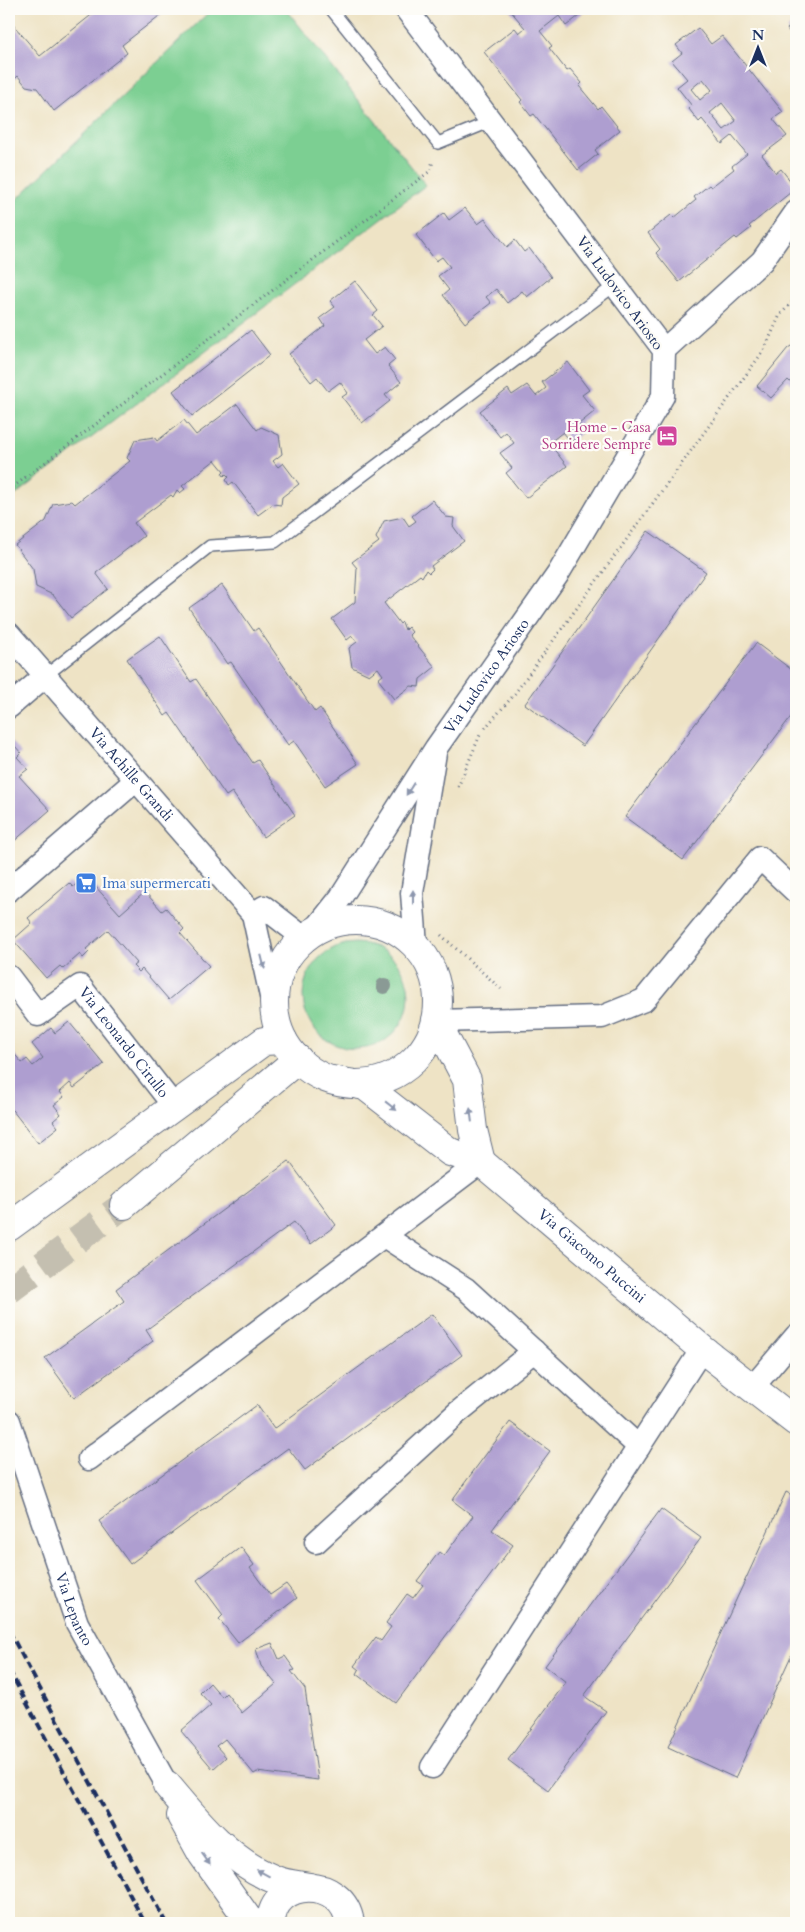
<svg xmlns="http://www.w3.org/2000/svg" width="805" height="1932" font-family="Cardo,serif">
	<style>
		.green { fill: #7bcf92; stroke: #4b7f78 }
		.building { fill: #ae9ed0; fill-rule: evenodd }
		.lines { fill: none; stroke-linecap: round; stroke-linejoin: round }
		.tertiary-tunnel { stroke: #c4bfb0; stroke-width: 28; stroke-dasharray: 28 14; stroke-linecap: butt }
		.service-casing { stroke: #656e82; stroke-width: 14 }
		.minor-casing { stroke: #656e82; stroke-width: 25 }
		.tertiary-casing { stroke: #656e82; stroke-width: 30 }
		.path { stroke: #656e82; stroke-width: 3; stroke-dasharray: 1 4; stroke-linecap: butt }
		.service { stroke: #fff; stroke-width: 11 }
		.minor { stroke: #fff; stroke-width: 22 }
		.tertiary { stroke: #fff; stroke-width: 28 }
		.rail { stroke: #1b2f5e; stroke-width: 4; stroke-dasharray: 8 4; stroke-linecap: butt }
		.tree { fill: #8a9a95 }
		.oneway { fill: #8d97ae }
		.labels { text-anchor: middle; stroke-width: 4.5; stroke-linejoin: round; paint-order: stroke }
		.street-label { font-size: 15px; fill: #1b2f5e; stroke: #fdfcf7 }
		.hotel-label { font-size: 15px; fill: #b23c85; stroke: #fdfcf7; text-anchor: end }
		.shop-label { font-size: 15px; fill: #366cbe; stroke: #fdfcf7; text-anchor: start }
	</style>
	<rect width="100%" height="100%" fill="#fdfcf7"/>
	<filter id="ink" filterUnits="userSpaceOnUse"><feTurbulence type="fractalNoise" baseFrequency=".02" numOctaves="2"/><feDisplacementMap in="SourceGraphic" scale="10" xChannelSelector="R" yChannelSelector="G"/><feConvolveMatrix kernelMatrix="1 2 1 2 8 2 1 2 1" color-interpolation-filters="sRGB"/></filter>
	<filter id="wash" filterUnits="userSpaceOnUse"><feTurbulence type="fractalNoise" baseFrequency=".0096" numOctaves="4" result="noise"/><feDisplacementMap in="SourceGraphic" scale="20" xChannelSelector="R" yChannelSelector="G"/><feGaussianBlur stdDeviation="1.12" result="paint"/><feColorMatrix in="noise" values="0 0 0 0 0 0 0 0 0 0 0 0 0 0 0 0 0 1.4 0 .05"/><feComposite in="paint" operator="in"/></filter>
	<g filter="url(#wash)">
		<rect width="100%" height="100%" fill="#eee3c5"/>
		<path class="green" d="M 212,9 L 286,9 L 426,185 L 9,500 L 9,207 Z
			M303 996a53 53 0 1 1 106 0a53 53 0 1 1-106 0Z"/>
		<g id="blocks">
			<path class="building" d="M 93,9 L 168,9 L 122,45 L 127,53 L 54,111 L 37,88 L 26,86 L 18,76 L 9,84 L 9,20 L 40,56 L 95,12 Z
				M 509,9 L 565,9 L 568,13 L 573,9 L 588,9 L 566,26 L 559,16 L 540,31 L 552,46 L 549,48 L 567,71 L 570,69 L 582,83 L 579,86 L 598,109 L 601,106 L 620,130 L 595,150 L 598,154 L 578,170 L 534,114 L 531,116 L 520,102 L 522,100 L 484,52 L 515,28 L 519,33 L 525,28 Z
				M 796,21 L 796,38 L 795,39 L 787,29 Z
				M 698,28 L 711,44 L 722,36 L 783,112 L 773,119 L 787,136 L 762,155 L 776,173 L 781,169 L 796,188 L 749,226 L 751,228 L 737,239 L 735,237 L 679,282 L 656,253 L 660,249 L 648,233 L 671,215 L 674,218 L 696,200 L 694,197 L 709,185 L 711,187 L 734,169 L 732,166 L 747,154 L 732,136 L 722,144 L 702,119 L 699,122 L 689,109 L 692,106 L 677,87 L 687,79 L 672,61 L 682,53 L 676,45 ZM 703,79 L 712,90 L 700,100 L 691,89 ZM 722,103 L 736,121 L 724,130 L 710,113 Z
				M 465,208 L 478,224 L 485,219 L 507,247 L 515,240 L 524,252 L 529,248 L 551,277 L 527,297 L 522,291 L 507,303 L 496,289 L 486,297 L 491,303 L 465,323 L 443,295 L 449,290 L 438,276 L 450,267 L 442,257 L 436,261 L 416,235 L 444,213 L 449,220 Z
				M 355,281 L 378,311 L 373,315 L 382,326 L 364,340 L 375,354 L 385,347 L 395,360 L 388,366 L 401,382 L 385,395 L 390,401 L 362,423 L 342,397 L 348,393 L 340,382 L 328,391 L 317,377 L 311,382 L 289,354 L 325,326 L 320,318 L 335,307 L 330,301 Z
				M 251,330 L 270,355 L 192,416 L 173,391 Z
				M 796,343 L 796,384 L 794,386 L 788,380 L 771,398 L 757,386 L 788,348 Z
				M 568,362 L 589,390 L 582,395 L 595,411 L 579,424 L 584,431 L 571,442 L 563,432 L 549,443 L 567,466 L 526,498 L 506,473 L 512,468 L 500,453 L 514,443 L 506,432 L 500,437 L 480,411 L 508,389 L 512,395 L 527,385 L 536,396 L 546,388 L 542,382 Z
				M 237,404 L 257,430 L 261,427 L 279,435 L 282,454 L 273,461 L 278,467 L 283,463 L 299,484 L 282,497 L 281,505 L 273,504 L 258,515 L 233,482 L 229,485 L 226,480 L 229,477 L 226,474 L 224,476 L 222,473 L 224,471 L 215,460 L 182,486 L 185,489 L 180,493 L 177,490 L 173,497 L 171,495 L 134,523 L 144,536 L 96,573 L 108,589 L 71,618 L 53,595 L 36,587 L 33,569 L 15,545 L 46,521 L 53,504 L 72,501 L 75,504 L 130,461 L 127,458 L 135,440 L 154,437 L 157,441 L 184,420 L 196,435 Z
				M 432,500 L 446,517 L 454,518 L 453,526 L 464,541 L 431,566 L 433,569 L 429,573 L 426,570 L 422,577 L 420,575 L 384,603 L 400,624 L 402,622 L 405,630 L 408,627 L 412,632 L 409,635 L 435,667 L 420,679 L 419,687 L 411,686 L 394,699 L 378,679 L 383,675 L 378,668 L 369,675 L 352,667 L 349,648 L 357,642 L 352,636 L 347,640 L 332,619 L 355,602 L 357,568 L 352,562 L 379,542 L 376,538 L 384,521 L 403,517 L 409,526 L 416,521 L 412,516 Z
				M 648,531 L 706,572 L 583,746 L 525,704 Z
				M 222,585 L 254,631 L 258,628 L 315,712 L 320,708 L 358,764 L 325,786 L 294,741 L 288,745 L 231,662 L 227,664 L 189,608 Z
				M 160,636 L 191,682 L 196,679 L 253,763 L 258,760 L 295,815 L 263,837 L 232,792 L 226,796 L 169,713 L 165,716 L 127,659 Z
				M 756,643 L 796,673 L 796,710 L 683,860 L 625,817 Z
				M 9,739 L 21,753 L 17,757 L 28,769 L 19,776 L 50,810 L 12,843 L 9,838 Z
				M 86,876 L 120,914 L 145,892 L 162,911 L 166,908 L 184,929 L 180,933 L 209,966 L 169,1000 L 142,969 L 139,972 L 133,966 L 137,963 L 108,930 L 86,949 L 89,952 L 83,958 L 80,954 L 63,969 L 60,966 L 46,978 L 13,940 L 32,923 L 28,918 L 69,883 L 73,887 Z
				M 69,1022 L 104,1064 L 74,1088 L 70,1083 L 60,1092 L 64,1097 L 54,1105 L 61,1114 L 53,1121 L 58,1127 L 38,1143 L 9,1106 L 9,1054 L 12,1051 L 22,1063 L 27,1059 L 33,1066 L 43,1058 L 32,1044 L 51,1028 L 55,1033 Z
				M 289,1161 L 336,1225 L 311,1244 L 294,1222 L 146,1330 L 153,1341 L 74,1398 L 45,1358 L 124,1301 L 116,1289 Z
				M 432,1314 L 462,1355 L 305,1470 L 288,1448 L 130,1564 L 99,1521 L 257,1405 L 274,1429 Z
				M 510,1422 L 550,1451 L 492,1530 L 513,1545 L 396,1703 L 357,1674 L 359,1670 L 354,1666 L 376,1637 L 381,1641 L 391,1627 L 386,1623 L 407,1594 L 413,1598 L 423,1585 L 417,1581 L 439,1552 L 444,1556 L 473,1516 L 452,1500 Z
				M 786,1492 L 796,1497 L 796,1645 L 735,1778 L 668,1747 Z
				M 661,1509 L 701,1538 L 584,1696 L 606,1711 L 548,1790 L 508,1760 L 566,1682 L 545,1666 Z
				M 241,1547 L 254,1565 L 250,1568 L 270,1595 L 286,1584 L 297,1598 L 238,1643 L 219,1619 L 223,1615 L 197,1580 Z
				M 272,1643 L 279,1659 L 285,1656 L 295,1670 L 291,1671 L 305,1689 L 318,1780 L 257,1772 L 254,1774 L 225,1739 L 216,1746 L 226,1757 L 213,1769 L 181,1731 L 211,1705 L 200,1693 L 210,1683 L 222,1697 L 226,1693 L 242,1713 L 276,1684 L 261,1666 L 256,1649 Z"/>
		</g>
	</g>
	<g filter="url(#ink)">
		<use href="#blocks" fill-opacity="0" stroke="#656e82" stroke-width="1"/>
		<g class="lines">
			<path class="tertiary-tunnel" d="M 9,1290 L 124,1205"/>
			<g class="service-casing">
				<path id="service" d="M 331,9 L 438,143 L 492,121
					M 45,676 L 210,546 L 275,542 L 615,285"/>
			</g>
			<g class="minor-casing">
				<g id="minor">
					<path d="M 664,350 L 762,261 L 796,212"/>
					<path id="s1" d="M 9,634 L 253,914"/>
					<path d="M 9,707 L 45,676"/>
					<path d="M 9,890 L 135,781"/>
					<path d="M 253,914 L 274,1010"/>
					<path d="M 253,914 L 264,907 L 304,938"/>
					<path id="s2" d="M 314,931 L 341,897 L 436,748 L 558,574 L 663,396 L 664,350 L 406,9"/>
					<path d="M 416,945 L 412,893 L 435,753"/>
					<path id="s3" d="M 9,977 L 38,1015 L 80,986 L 173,1105"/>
					<path d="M 436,1021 L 602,1017 L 644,1000 L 760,858 L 796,892"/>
					<path d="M 384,1236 L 466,1289 L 639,1447"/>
					<path d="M 752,1388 L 796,1336"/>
					<path id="s4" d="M 9,1421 L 77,1623 L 167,1785"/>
					<path d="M 89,1459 L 481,1162"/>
					<path d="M 316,1542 L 457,1413 L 534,1351"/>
					<path d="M 432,1767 L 702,1349"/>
				</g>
			</g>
			<g class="tertiary-casing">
				<g id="tertiary">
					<circle cx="356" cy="1002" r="82"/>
					<path d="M 436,1021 L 467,1080 L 473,1130 L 481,1162"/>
					<path id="s5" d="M 332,1080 L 365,1086 L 450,1152 L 481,1162 L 702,1349 L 796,1422"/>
					<path d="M 124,1205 L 298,1059"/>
					<path d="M 9,1227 L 264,1041 L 283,1040"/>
					<path d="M 167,1785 C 197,1821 231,1863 276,1880 C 286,1884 299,1885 310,1887"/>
					<path d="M 181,1816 L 202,1854 L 248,1919 L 254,1923"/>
					<path d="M 271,1923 C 272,1877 343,1875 350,1923"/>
				</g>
			</g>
			<path class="path" d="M 9,490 L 430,171 L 433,161
				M 485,728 L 513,696 L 764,350 L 780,315 L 796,298
				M 458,787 L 480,735
				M 441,935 L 501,989"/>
			<use href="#service" class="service"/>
			<use href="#minor" class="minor"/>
			<use href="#tertiary" class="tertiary"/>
			<path class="rail" d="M 9,1631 L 166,1923
				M 9,1670 L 145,1923"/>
		</g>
		<circle class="tree" cx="384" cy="986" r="8"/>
		<defs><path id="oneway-solid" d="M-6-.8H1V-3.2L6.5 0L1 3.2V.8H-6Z" transform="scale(1.25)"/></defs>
		<g class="oneway">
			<use href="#oneway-solid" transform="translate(410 789) rotate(122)"/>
			<use href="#oneway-solid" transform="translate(413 897) rotate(-90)"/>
			<use href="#oneway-solid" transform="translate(263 962) rotate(76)"/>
			<use href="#oneway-solid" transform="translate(391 1106) rotate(38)"/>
			<use href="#oneway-solid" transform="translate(471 1115) rotate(-97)"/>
			<use href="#oneway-solid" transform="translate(206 1859) rotate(55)"/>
			<use href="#oneway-solid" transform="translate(263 1873) rotate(-152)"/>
		</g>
	</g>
	<defs>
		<g id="hotel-square" transform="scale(1.125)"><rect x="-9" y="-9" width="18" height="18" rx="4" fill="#d1479c" stroke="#fdfcf7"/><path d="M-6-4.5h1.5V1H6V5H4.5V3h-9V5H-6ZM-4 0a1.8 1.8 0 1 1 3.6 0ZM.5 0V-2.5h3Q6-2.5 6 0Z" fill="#fff"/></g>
		<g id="supermarket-square" transform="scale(1.125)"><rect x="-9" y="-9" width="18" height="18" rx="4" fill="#3f7fe0" stroke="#fdfcf7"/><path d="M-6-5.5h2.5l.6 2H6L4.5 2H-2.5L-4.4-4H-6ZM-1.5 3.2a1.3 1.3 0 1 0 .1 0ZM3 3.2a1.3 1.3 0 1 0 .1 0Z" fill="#fff"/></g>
	</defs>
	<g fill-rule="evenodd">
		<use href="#hotel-square" x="667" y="436"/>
		<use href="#supermarket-square" x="86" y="883"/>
	</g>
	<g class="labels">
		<g class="street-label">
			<text transform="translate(620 293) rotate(54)" y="5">Via Ludovico Ariosto</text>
			<text dy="5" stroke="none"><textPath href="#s2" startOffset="308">Via Ludovico Ariosto</textPath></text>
			<text dy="5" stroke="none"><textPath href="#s1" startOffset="186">Via Achille Grandi</textPath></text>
			<text dy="5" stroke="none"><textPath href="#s3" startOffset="170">Via Leonardo Cirullo</textPath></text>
			<text dy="5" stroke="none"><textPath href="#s5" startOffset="319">Via Giacomo Puccini</textPath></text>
			<text dy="5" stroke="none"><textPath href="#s4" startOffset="199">Via Lepanto</textPath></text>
		</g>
		<g class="hotel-label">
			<text x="651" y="432">Home - Casa<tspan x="651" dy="17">Sorridere Sempre</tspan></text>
		</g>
		<g class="shop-label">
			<text x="102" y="888">Ima supermercati</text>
		</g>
	</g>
	<rect width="805" height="1932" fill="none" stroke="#fdfcf7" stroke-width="30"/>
	<g transform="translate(758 48)" stroke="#fdfcf7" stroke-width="4" paint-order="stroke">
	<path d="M0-4L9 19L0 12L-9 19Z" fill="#1b2f5e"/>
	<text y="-8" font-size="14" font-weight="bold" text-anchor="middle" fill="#1b2f5e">N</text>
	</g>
</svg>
